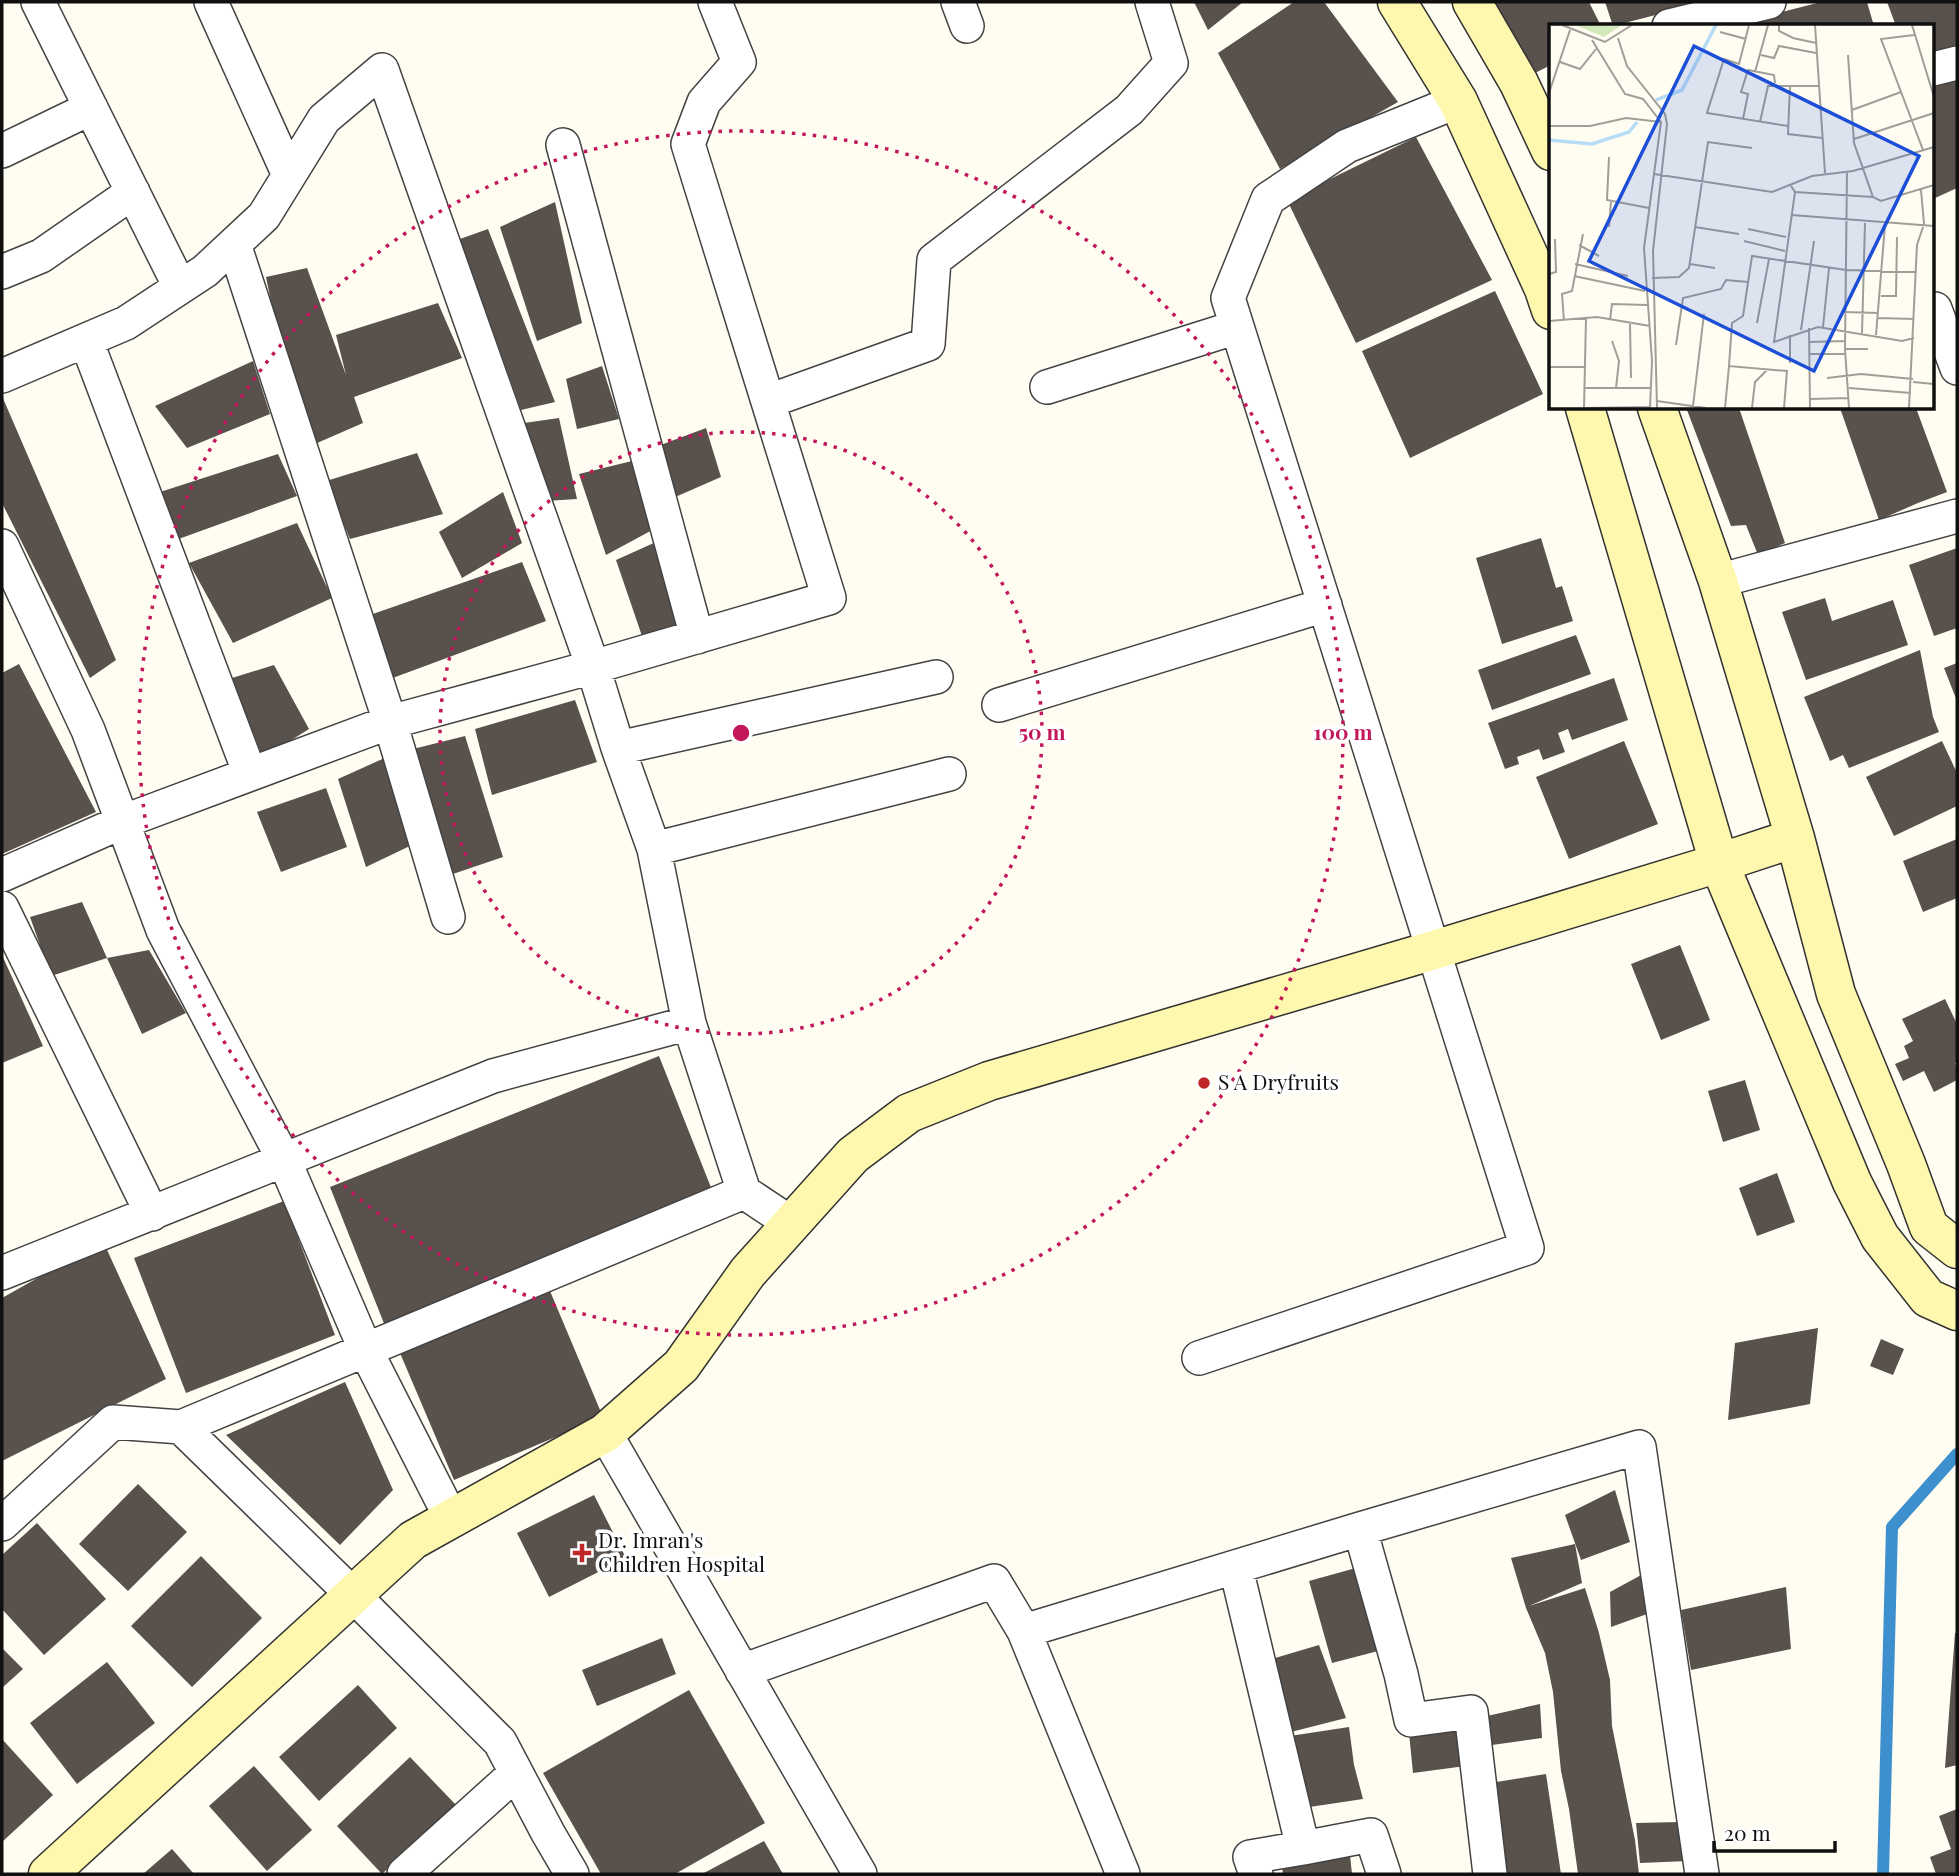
<svg xmlns="http://www.w3.org/2000/svg" width="1959" height="1876" font-family="'Playfair Display',serif">
	<style>
		.lines { fill: none; stroke-linecap: round; stroke-linejoin: round }
		.stream { stroke: #3e8fcd; stroke-width: 12 }
		.building { fill: #58514c }
		.street-casing { stroke: #434343; stroke-width: 36 }
		.secondary-casing { stroke: #323232; stroke-width: 41 }
		.street { stroke: #fff; stroke-width: 33 }
		.secondary { stroke: #fef8ae; stroke-width: 38 }
		.ring { fill: none; stroke: #c2185b; stroke-width: 3.5; stroke-dasharray: 3.5 7 }
		.poi-dot { fill: #c02729; stroke: #fff; stroke-width: 2.5 }
		.labels { text-anchor: middle; stroke-width: 7; stroke-linejoin: round; paint-order: stroke }
		.poi-label { font-size: 21px; fill: #101010; stroke: #fff; text-anchor: start }
		.inset-river { fill: none; stroke: #b7dcf6; stroke-width: 3.5 }
		.inset-road { fill: none; stroke: #9f9e98; stroke-width: 2 }
		.view { fill: #1d4ed8; fill-opacity: 0.15; stroke: #1d4ed8; stroke-width: 3.5 }
		.inset-edge { fill: none; stroke: #101010; stroke-width: 3.5 }
		.centre { fill: #c2185b; stroke: #fff; stroke-width: 3.5 }
		.ring-label { font-size: 21px; text-anchor: middle; font-weight: bold; fill: #c2185b; stroke: #fff; stroke-width: 7; stroke-linejoin: round; paint-order: stroke }
	</style>
	<rect width="100%" height="100%" fill="#fffdf2"/>
	<g class="lines">
		<path class="stream" d="M 1883,1874 L 1892,1527 L 1957,1454"/>
	</g>
	<path class="building" d="M 1194,2 L 1243,2 L 1208,30 Z
		M 1294,2 L 1324,2 L 1398,102 L 1280,169 L 1218,53 Z
		M 1491,2 L 1589,2 L 1601,26 L 1551,26 L 1551,65 L 1533,74 Z
		M 1605,2 L 1702,2 L 1702,3 L 1613,26 Z
		M 1821,2 L 1867,2 L 1874,26 L 1728,26 Z
		M 1887,2 L 1957,2 L 1957,51 L 1933,57 L 1933,26 L 1896,26 Z
		M 1957,78 L 1957,188 L 1933,199 L 1933,84 Z
		M 1416,137 L 1492,280 L 1356,343 L 1287,200 Z
		M 555,202 L 582,323 L 537,341 L 500,227 Z
		M 488,229 L 555,402 L 521,410 L 460,239 Z
		M 307,268 L 346,375 L 336,335 L 438,303 L 462,358 L 354,397 L 363,423 L 301,450 L 266,277 Z
		M 1495,291 L 1543,394 L 1410,458 L 1362,351 Z
		M 253,361 L 270,414 L 187,448 L 155,406 Z
		M 602,366 L 619,419 L 577,429 L 566,379 Z
		M 2,396 L 116,660 L 90,678 L 2,503 Z
		M 1692,408 L 1739,408 L 1785,543 L 1758,555 L 1746,525 L 1731,526 L 1687,410 Z
		M 1840,408 L 1916,408 L 1947,492 L 1918,503 L 1879,520 Z
		M 559,418 L 577,499 L 546,501 L 524,423 Z
		M 706,428 L 721,477 L 673,498 L 658,446 Z
		M 417,453 L 443,514 L 350,539 L 326,481 Z
		M 278,454 L 297,496 L 173,541 L 157,493 Z
		M 636,460 L 656,528 L 606,555 L 579,474 Z
		M 503,492 L 522,543 L 462,578 L 439,532 Z
		M 297,523 L 332,598 L 233,643 L 189,563 Z
		M 1541,538 L 1556,588 L 1562,586 L 1573,621 L 1502,644 L 1476,558 Z
		M 656,542 L 685,629 L 643,639 L 616,560 Z
		M 1957,548 L 1957,628 L 1934,636 L 1909,565 Z
		M 522,562 L 546,621 L 390,679 L 367,616 Z
		M 1825,598 L 1832,621 L 1893,600 L 1908,645 L 1806,680 L 1782,612 Z
		M 1576,635 L 1591,674 L 1492,710 L 1478,670 Z
		M 1920,650 L 1933,717 L 1939,732 L 1849,768 L 1843,755 L 1830,761 L 1804,697 Z
		M 1957,663 L 1957,701 L 1944,668 Z
		M 19,664 L 96,812 L 2,854 L 2,673 Z
		M 274,665 L 309,729 L 263,758 L 232,678 Z
		M 1614,678 L 1628,720 L 1572,740 L 1568,729 L 1558,733 L 1565,752 L 1543,760 L 1539,749 L 1517,757 L 1519,764 L 1505,769 L 1488,723 Z
		M 575,700 L 597,762 L 492,795 L 475,729 Z
		M 465,736 L 503,857 L 450,875 L 409,750 Z
		M 1624,741 L 1658,824 L 1569,859 L 1536,777 Z
		M 1942,741 L 1957,773 L 1957,806 L 1894,836 L 1866,777 Z
		M 389,756 L 414,844 L 366,867 L 338,779 Z
		M 326,788 L 347,847 L 281,872 L 257,812 Z
		M 1957,839 L 1957,898 L 1923,912 L 1903,861 Z
		M 82,902 L 107,958 L 149,950 L 186,1013 L 142,1034 L 107,958 L 51,976 L 30,917 Z
		M 1680,945 L 1710,1020 L 1661,1040 L 1631,964 Z
		M 2,955 L 43,1046 L 2,1063 Z
		M 1945,999 L 1957,1024 L 1957,1062 L 1955,1063 L 1957,1068 L 1957,1080 L 1934,1092 L 1924,1071 L 1903,1081 L 1895,1064 L 1909,1058 L 1904,1046 L 1913,1041 L 1902,1019 Z
		M 659,1056 L 714,1195 L 385,1326 L 330,1187 Z
		M 1745,1080 L 1760,1130 L 1723,1142 L 1708,1091 Z
		M 1777,1173 L 1795,1222 L 1757,1236 L 1739,1188 Z
		M 284,1201 L 335,1335 L 186,1393 L 134,1258 Z
		M 103,1241 L 166,1379 L 2,1461 L 2,1298 Z
		M 550,1291 L 603,1417 L 454,1480 L 400,1353 Z
		M 1818,1328 L 1810,1404 L 1728,1420 L 1735,1343 Z
		M 1881,1339 L 1904,1349 L 1893,1375 L 1870,1366 Z
		M 345,1382 L 393,1490 L 340,1545 L 226,1435 Z
		M 138,1484 L 187,1532 L 128,1591 L 79,1544 Z
		M 1615,1490 L 1630,1542 L 1581,1560 L 1565,1515 Z
		M 594,1495 L 626,1558 L 549,1597 L 517,1533 Z
		M 37,1523 L 106,1599 L 44,1655 L 2,1609 L 2,1555 Z
		M 1575,1544 L 1582,1583 L 1529,1606 L 1585,1588 L 1599,1633 L 1610,1680 L 1612,1726 L 1635,1840 L 1639,1874 L 1578,1874 L 1569,1809 L 1561,1771 L 1553,1692 L 1545,1653 L 1526,1608 L 1511,1558 Z
		M 201,1556 L 262,1618 L 192,1687 L 131,1626 Z
		M 1363,1566 L 1382,1650 L 1332,1663 L 1309,1581 Z
		M 1643,1574 L 1647,1614 L 1611,1627 L 1610,1592 Z
		M 1786,1587 L 1791,1649 L 1691,1670 L 1681,1610 Z
		M 1955,1633 L 1957,1633 L 1957,1765 L 1945,1768 Z
		M 662,1638 L 676,1674 L 597,1706 L 582,1670 Z
		M 1319,1645 L 1346,1718 L 1287,1733 L 1268,1660 Z
		M 2,1648 L 23,1669 L 2,1688 Z
		M 107,1662 L 155,1723 L 77,1784 L 30,1723 Z
		M 358,1685 L 397,1728 L 319,1801 L 279,1757 Z
		M 689,1690 L 765,1823 L 675,1874 L 601,1874 L 543,1773 Z
		M 1540,1704 L 1542,1738 L 1485,1746 L 1487,1716 Z
		M 1468,1725 L 1473,1765 L 1413,1773 L 1409,1733 Z
		M 1349,1727 L 1354,1765 L 1363,1799 L 1303,1808 L 1290,1736 Z
		M 2,1739 L 53,1795 L 2,1842 Z
		M 410,1757 L 456,1805 L 382,1874 L 337,1826 Z
		M 254,1766 L 312,1830 L 267,1871 L 209,1806 Z
		M 1546,1774 L 1561,1874 L 1500,1874 L 1490,1783 Z
		M 1957,1809 L 1957,1874 L 1936,1874 L 1930,1857 L 1951,1849 L 1939,1816 Z
		M 1680,1822 L 1688,1861 L 1640,1863 L 1636,1823 Z
		M 764,1841 L 783,1874 L 702,1874 Z
		M 1349,1846 L 1352,1874 L 1283,1874 L 1281,1858 Z
		M 172,1849 L 194,1874 L 143,1874 Z"/>
	<g class="lines">
		<g class="street-casing">
			<path id="street" d="M 38,2 L 180,287
				M 211,2 L 289,175
				M 958,2 L 967,26
				M 1669,26 L 1769,2
				M 1933,69 L 1957,63
				M 563,145 L 697,637
				M 2,151 L 91,108
				M 234,244 L 390,722 L 448,917
				M 2,272 L 41,256 L 133,192
				M 1935,309 L 1957,368
				M 86,340 L 250,774
				M 2,376 L 126,323 L 205,271 L 264,216 L 324,119 L 382,70 L 593,667 L 618,748 L 654,849 L 689,1023 L 744,1192 L 792,1224
				M 1047,387 L 1237,327
				M 769,401 L 928,344 L 934,260 L 1129,110 L 1171,63 L 1152,2
				M 2,546 L 88,730 L 163,930 L 284,1160 L 366,1351 L 451,1518
				M 1718,581 L 1957,516
				M 999,705 L 1325,605
				M 618,748 L 936,677
				M 654,849 L 949,774
				M 2,875 L 122,822 L 390,722 L 593,667 L 829,598 L 688,144 L 704,102 L 739,62 L 715,2
				M 2,908 L 152,1214
				M 2,1273 L 493,1076 L 689,1023
				M 1199,1358 L 1527,1248 L 1228,298 L 1268,199 L 1347,146 L 1458,101
				M 181,1427 L 744,1192
				M 605,1433 L 860,1874
				M 2,1524 L 113,1422 L 181,1427 L 353,1595 L 500,1742 L 548,1833 L 572,1874
				M 1360,1529 L 1401,1674 L 1411,1720 L 1471,1712 L 1490,1874
				M 1236,1568 L 1303,1848 L 1250,1857 L 1256,1874
				M 1024,1631 L 1360,1529 L 1639,1447 L 1702,1874
				M 742,1671 L 994,1581 L 1024,1631 L 1123,1874
				M 1303,1848 L 1371,1835 L 1384,1874
				M 404,1874 L 516,1773"/>
		</g>
		<g class="secondary-casing">
			<path id="secondary" d="M 1397,2 L 1458,101 L 1544,289 L 1551,310
				M 1472,2 L 1519,83 L 1551,151
				M 1585,408 L 1719,863 L 1852,1182 L 1880,1237 L 1928,1298 L 1957,1311
				M 1657,408 L 1718,581 L 1795,838 L 1836,994 L 1906,1164 L 1929,1227 L 1957,1249
				M 48,1874 L 413,1540 L 605,1433 L 681,1366 L 748,1272 L 853,1155 L 909,1113 L 989,1081 L 1434,950 L 1719,863 L 1795,838"/>
		</g>
		<use href="#street" class="street"/>
		<use href="#secondary" class="secondary"/>
	</g>
	<g class="ring">
		<circle cx="741" cy="733" r="301"/>
		<circle cx="741" cy="733" r="602"/>
	</g>
	<g class="poi-dot">
		<circle cx="1204" cy="1083" r="7"/>
		<path d="M578.5 1542.5h7v7h7v7h-7v7h-7v-7h-7v-7h7z"/>
	</g>
	<g class="labels">
		<g class="poi-label">
			<text x="1218" y="1090">S A Dryfruits</text>
			<text x="598" y="1548">Dr. Imran's<tspan x="598" dy="24">Children Hospital</tspan></text>
		</g>
	</g>
	<g transform="translate(1549 24)">
		<rect width="385" height="385" fill="#fffdf2"/>
		<path d="M 26,1 L 73,1 L 55,13 Z" fill="#d2eabb"/>
		<path class="inset-river" d="M 107,76 L 133,66 L 167,1M 0,116 L 43,120 L 80,108 L 88,98"/>
		<path class="inset-road" d="M 13,1 L 56,18 L 83,1M 200,1 L 190,40 L 175,35 L 158,89 L 239,102M 230,1 L 230,7 L 244,14 L 267,19M 266,1 L 276,149M 363,1 L 385,73M 171,8 L 197,15M 365,11 L 332,15 L 374,126M 69,14 L 78,42 L 116,90 L 118,100 L 104,227 L 108,384M 43,16 L 76,70 L 94,75 L 112,98 L 95,224 L 103,337 L 101,384M 212,31 L 225,34 L 230,22 L 267,29M 299,31 L 305,119 L 324,173 L 332,177 L 385,161M 11,38 L 31,45 L 47,25M 206,48 L 219,1M 241,61 L 239,110 L 273,114M 0,69 L 21,6M 303,86 L 352,68M 194,95 L 199,70 L 192,68 L 199,46 L 225,51 L 226,59M 211,98 L 219,62 L 270,62M 0,102 L 41,102 L 77,94 L 112,98M 305,115 L 385,89M 60,133 L 58,176 L 100,184M 298,147 L 296,325 L 300,384M 105,150 L 223,168 L 263,152 L 304,147 L 385,123M 242,162 L 246,168 L 225,318 L 269,303 L 353,317 L 365,314M 246,168 L 324,173M 243,191 L 385,202M 60,203 L 62,177M 146,203 L 190,210M 199,205 L 237,213M 195,217 L 236,227M 30,221 L 50,232M 26,240 L 79,252M 141,240 L 166,244M 0,250 L 7,248 L 6,215M 25,252 L 96,267M 103,254 L 130,253 L 140,244 L 159,118 L 203,124M 332,272 L 347,272 L 348,213M 295,288 L 329,289M 329,294 L 365,295M 61,296 L 63,280 L 98,281M 0,297 L 48,293 L 101,302M 15,297 L 13,270 L 23,267 L 34,210M 208,299 L 220,235M 81,300 L 82,354M 274,303 L 280,244M 260,304 L 261,384M 252,306 L 265,217M 313,309 L 316,199M 327,311 L 336,201M 63,317 L 70,337 L 67,364M 260,318 L 296,317M 127,321 L 134,274 L 172,265 L 177,256 L 199,258M 296,325 L 319,325M 260,330 L 296,330M 241,339 L 241,311M 180,342 L 183,299 L 194,292 L 203,232 L 297,246 L 367,248M 0,343 L 37,343M 278,354 L 312,350 L 364,355M 364,358 L 385,360M 36,364 L 102,364M 300,364 L 362,369M 261,375 L 300,374M 108,377 L 157,384M 144,382 L 155,290M 35,384 L 37,294M 37,384 L 101,383M 176,384 L 180,342 L 238,347 L 235,384M 203,384 L 206,358 L 219,345M 360,384 L 368,221 L 375,200 L 372,166"/>
		<path class="view" d="M 145,22 L 370,132 L 265,347 L 40,237 Z"/>
		<rect width="385" height="385" class="inset-edge"/>
	</g>
	<circle cx="741" cy="733" r="10" class="centre"/>
	<g class="ring-label">
		<text x="1042" y="740">50 m</text>
		<text x="1343" y="740">100 m</text>
	</g>
	<rect width="1959" height="1876" fill="none" stroke="#101010" stroke-width="7"/>
	<path d="M1714 1841v10h121v-10" fill="none" stroke="#101010" stroke-width="3.5"/>
	<text x="1724" y="1841" font-size="21" fill="#101010" stroke="#ffffff" stroke-width="5" paint-order="stroke">20 m</text>
</svg>
